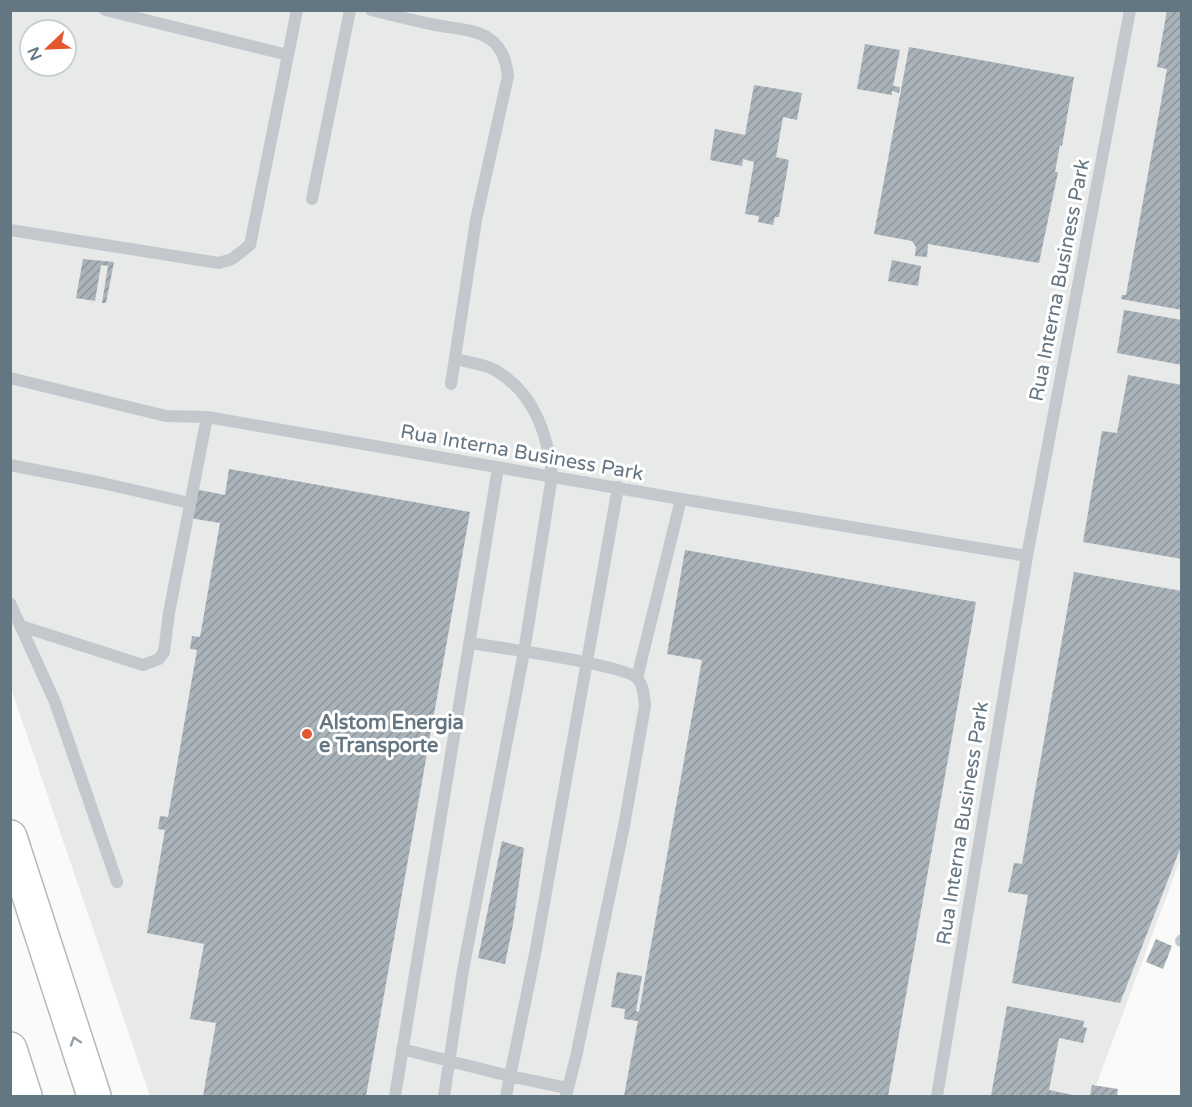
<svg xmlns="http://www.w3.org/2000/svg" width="1192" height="1107" font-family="'Varela Round',sans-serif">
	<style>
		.built { fill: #e8e9e9; fill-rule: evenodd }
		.building { fill: url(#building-hatch) }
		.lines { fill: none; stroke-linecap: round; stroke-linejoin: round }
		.trunk-casing { stroke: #b4b9bd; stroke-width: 36 }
		.service { stroke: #c3c8cc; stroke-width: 12 }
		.trunk { stroke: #fff; stroke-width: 33 }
		.oneway { stroke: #939fa8 }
		.poi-dot { fill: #e4572e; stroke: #fff; stroke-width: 2 }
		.labels { text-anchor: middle; stroke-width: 6; stroke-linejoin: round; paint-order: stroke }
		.street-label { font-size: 20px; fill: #657683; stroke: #fff }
		.poi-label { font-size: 20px; font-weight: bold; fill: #657683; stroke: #fff; text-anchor: start }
	</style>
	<defs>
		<pattern id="building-hatch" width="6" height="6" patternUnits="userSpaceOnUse" patternTransform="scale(1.5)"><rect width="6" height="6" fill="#aab3b9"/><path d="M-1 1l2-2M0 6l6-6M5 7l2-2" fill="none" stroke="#8e969c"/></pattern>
	</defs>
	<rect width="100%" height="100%" fill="#fafaf8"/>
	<path class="built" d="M 10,11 L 1181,11 L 1181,858 L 1092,1096 L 150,1096 L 11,688 ZM 30,30 L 66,30 L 66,66 L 30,66 Z"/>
	<path class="building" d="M 1167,10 L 1182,10 L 1182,310 L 1121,299 L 1122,295 L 1126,295 L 1167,69 L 1157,67 Z
		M 865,44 L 900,50 L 893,86 L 900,87 L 899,93 L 892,91 L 892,95 L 857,89 Z
		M 909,47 L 1074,77 L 1062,146 L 1060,145 L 1055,172 L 1058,172 L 1039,263 L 928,244 L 927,257 L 915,256 L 916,247 L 912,241 L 874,234 Z
		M 754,85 L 802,93 L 797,120 L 783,117 L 776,157 L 789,160 L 779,217 L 775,217 L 773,225 L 758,222 L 759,216 L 745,214 L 754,162 L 743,159 L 742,166 L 710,160 L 715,129 L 745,135 Z
		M 83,259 L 114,262 L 106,303 L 102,303 L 108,266 L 101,265 L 95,301 L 76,298 Z
		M 892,260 L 921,266 L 918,286 L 888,281 Z
		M 1124,310 L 1182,320 L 1182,365 L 1117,353 Z
		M 1128,375 L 1182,385 L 1182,559 L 1083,542 L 1102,431 L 1117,433 Z
		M 229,469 L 470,512 L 366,1096 L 203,1096 L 216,1023 L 190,1019 L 204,944 L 147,933 L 165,830 L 158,829 L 160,816 L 168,817 L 197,650 L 190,649 L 192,636 L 200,637 L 220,523 L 190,518 L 194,489 L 225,495 Z
		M 685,550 L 976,602 L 888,1096 L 624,1096 L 638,1021 L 624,1019 L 625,1009 L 611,1007 L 617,972 L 642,976 L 636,1011 L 639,1012 L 702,660 L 667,654 Z
		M 1074,572 L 1182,591 L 1182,844 L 1120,1003 L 1012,983 L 1028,895 L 1008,892 L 1014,863 L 1022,864 Z
		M 502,841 L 524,848 L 513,924 L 505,964 L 478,958 Z
		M 1156,939 L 1172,946 L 1163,969 L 1146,962 Z
		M 1007,1006 L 1084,1021 L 1083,1027 L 1087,1028 L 1083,1043 L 1059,1038 L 1049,1090 L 1078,1096 L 991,1096 Z
		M 1092,1085 L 1118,1089 L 1117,1096 L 1090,1096 Z"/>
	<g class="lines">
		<g class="trunk-casing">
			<path id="trunk" d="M 10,837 L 94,1096
				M 10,1049 L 25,1096"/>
		</g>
		<path class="service" d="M 105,10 L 288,55
			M 371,10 C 391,15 411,20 431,24 C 469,32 503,27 508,76 L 476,220 L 451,384
			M 312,199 L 350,10
			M 10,230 L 219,263 L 232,259 L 250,245 L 297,10
			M 10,378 L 166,416 L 207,417 L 681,499 L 1027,556
			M 10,465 L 102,483 L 190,503
			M 10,603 L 55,702 L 117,882
			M 21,626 L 143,665 L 159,659 L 164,652 L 169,613 L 207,417
			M 470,643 C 496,647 626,665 638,679 C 644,687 644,697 645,706 L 624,826 L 576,1057 L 566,1096
			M 637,678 L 681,499
			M 1181,941 L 1182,940
			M 402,1049 L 509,1076 L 567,1088
			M 395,1096 L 498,468
			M 444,1096 L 463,970 L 524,652 L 552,476 C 548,434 533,392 495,370 C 484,364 467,362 455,359
			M 506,1096 L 535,954 L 618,487
			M 937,1096 L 1027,556 L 1130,10"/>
		<use href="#trunk" class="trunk"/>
	</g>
	<defs><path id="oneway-chevron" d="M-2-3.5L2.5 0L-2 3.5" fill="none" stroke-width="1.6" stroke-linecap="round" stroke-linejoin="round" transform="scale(1.5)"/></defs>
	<use class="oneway" href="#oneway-chevron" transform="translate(75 1041) rotate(-108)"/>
	<circle class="poi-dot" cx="307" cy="734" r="6"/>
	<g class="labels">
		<g class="street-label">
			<text transform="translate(1059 280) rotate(-79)" y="7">Rua Interna Business Park</text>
			<text transform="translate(522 452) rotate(10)" y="7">Rua Interna Business Park</text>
			<text transform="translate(962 823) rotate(-81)" y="7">Rua Interna Business Park</text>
		</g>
		<g class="poi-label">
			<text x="319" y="729">Alstom Energia<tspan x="319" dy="23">e Transporte</tspan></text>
		</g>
	</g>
	<rect width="1192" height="1107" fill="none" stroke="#657683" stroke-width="24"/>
	<g transform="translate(48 48) rotate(247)"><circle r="28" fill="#ffffff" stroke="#c1c8cd" stroke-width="1.5"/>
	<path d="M0-4.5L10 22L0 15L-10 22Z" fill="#e4572e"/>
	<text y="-9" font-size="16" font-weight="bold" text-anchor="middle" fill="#657683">N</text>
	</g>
</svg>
